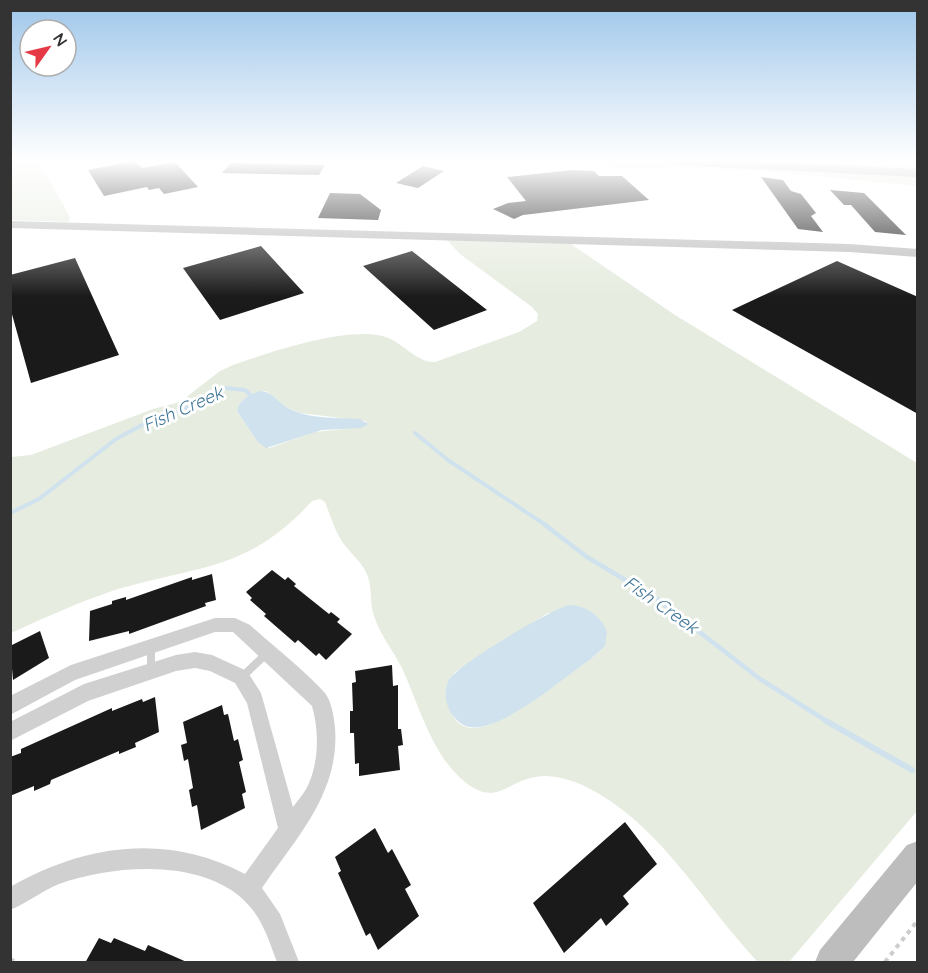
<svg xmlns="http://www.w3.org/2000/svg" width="928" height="973" font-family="Quicksand,sans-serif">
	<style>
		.green { fill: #e6ecdf; fill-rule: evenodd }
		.water { fill: #cfe2ee }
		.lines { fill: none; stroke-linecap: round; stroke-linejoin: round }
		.stream-far2 { stroke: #cfe2ee; stroke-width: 4 }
		.stream-far1 { stroke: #cfe2ee; stroke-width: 4.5 }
		.stream { stroke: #cfe2ee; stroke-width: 6 }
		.building { fill: #1a1a1a }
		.path { stroke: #cdcdcd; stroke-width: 4; stroke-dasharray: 4.5 4.5; stroke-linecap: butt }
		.lane { stroke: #d0d0d0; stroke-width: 8 }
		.street { fill: #d0d0d0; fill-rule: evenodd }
		.secondary { fill: #bdbdbd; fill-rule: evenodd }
		.highway { fill: #9a9a9a; fill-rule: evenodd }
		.labels { text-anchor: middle; stroke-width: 6; stroke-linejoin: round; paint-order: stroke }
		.water-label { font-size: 18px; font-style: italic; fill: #3f7597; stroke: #fff }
	</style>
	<rect width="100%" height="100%" fill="#fff"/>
	<path class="green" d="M 11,161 L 51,161 L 41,166 L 70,217 L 69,222 L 11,220 Z
		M 336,161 L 640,161 L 917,174 L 918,186 L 763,171 Z
		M 723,161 L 917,165 L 917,172 L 724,162 Z
		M 447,240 L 571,244 L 675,315 L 917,463 L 917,811 L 789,962 L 758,962 C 701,902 659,820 580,784 C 567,779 550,774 536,777 C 507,781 496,807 465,782 C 431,754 420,707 402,668 C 393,650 380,635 374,616 C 369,602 373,585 366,572 C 360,560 348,551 341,540 C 334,528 330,515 325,502 L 320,499 L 312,501 C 247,573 195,565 112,591 C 77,603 44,618 11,633 L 11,457 L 31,455 L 153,409 L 180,402 L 220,371 L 233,365 C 271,352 344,327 382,336 C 401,340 416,363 435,362 L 519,332 L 537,321 L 538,314 L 532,307 L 460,254 ZM 266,391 L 284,406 L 300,413 L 366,421 L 364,427 L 315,432 L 269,448 L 257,441 L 237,411 C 240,398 254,391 266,391 ZM 548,613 L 605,646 L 592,658 C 566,676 502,729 472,728 C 446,727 443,687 455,672 Z"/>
	<path class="water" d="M 260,391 C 272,391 278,403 288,408 C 310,420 337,417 360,419 L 368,424 L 362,428 L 322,430 L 266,448 L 257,441 L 237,411 C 239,400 250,394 260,391 Z
		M 569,605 C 586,605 602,617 607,632 L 605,646 L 592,658 C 564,678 519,716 488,725 C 475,729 464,729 455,718 C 445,707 443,692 449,680 C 458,664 550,610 569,605 Z"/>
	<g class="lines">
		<path class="stream-far2" d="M 415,433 L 448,460 L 547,526
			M 10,513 L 39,499 L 116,439 L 142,425 L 181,411 L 225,388 L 245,390 L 253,397"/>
		<path class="stream-far1" d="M 545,525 L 587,557 L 657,599 L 760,679 L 828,722"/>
		<path class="stream" d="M 826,721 L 912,770"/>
	</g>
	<path class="building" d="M 134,161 L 142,168 L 175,162 L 198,187 L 164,194 L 159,188 L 149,190 L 147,187 L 104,196 L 88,170 Z
		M 231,163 L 325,165 L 319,175 L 222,173 Z
		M 423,166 L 444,171 L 418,188 L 396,183 Z
		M 572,170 L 594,171 L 599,176 L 622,176 L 649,200 L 523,215 L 514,219 L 493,209 L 508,203 L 526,201 L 507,177 Z
		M 761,177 L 783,180 L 791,191 L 801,194 L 816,213 L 811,216 L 823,232 L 798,229 Z
		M 830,190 L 864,193 L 906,235 L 875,232 L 851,205 L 844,205 Z
		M 330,193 L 360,194 L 381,210 L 378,220 L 318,218 Z
		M 261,246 L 304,293 L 220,320 L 183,268 Z
		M 412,251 L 487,310 L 434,330 L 363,266 Z
		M 75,258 L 119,355 L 31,383 L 10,307 L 10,275 Z
		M 837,261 L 918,297 L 918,414 L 732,310 Z
		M 272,570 L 285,580 L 288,577 L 296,584 L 294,586 L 329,614 L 331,612 L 340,619 L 337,622 L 352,634 L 326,660 L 319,653 L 316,656 L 298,640 L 295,643 L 264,616 L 266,614 L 250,600 L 252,598 L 246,592 Z
		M 212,574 L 216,600 L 205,603 L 206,606 L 129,634 L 129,631 L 89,641 L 90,611 L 112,604 L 112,601 L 126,597 L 126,600 L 192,577 L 192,580 Z
		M 40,631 L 49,658 L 13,680 L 10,646 Z
		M 392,665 L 393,686 L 398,685 L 398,729 L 401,729 L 403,745 L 398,746 L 400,770 L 359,776 L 359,763 L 355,764 L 354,733 L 350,733 L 350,711 L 353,711 L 352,683 L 356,682 L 355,671 Z
		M 155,697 L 159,732 L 135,743 L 136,747 L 119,754 L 119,751 L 51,780 L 50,784 L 34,791 L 34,786 L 10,796 L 10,757 L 21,753 L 21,749 L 112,708 L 112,711 L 142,699 L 143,702 Z
		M 222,705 L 224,715 L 228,714 L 234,741 L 238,739 L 243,760 L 239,762 L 246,792 L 242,794 L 245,808 L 201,830 L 197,805 L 192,807 L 189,790 L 193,788 L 188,759 L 184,761 L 181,745 L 187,743 L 183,722 Z
		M 625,822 L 657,864 L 623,896 L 629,904 L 606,926 L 601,918 L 564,953 L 533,903 Z
		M 375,828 L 388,853 L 392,849 L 411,885 L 405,889 L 419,916 L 378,950 L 370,933 L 366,936 L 338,873 L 341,871 L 335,857 Z
		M 99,938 L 111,943 L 114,938 L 145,951 L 148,945 L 189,963 L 85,963 Z"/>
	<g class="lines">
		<path class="path" d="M 10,959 L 16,962
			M 885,962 L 918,920"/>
		<path class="lane" d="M 151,646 L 151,671
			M 242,677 L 267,653"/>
		<path class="street" d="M 215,618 L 235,618 L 250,625 C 273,646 304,670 325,693 C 332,702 334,718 335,728 C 340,793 296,838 262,888 L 280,914 L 299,962 L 277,962 C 270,944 264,924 252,909 C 211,857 115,864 59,884 C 42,891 27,903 10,910 L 10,887 C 86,844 167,833 245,874 L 278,828 L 247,703 L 235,683 L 210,671 L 195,668 L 176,671 L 88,701 L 10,741 L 10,722 L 84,684 L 176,655 L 195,652 L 212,655 L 247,671 L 261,693 L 293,807 C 299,799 306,791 309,783 C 319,760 319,730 312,706 L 233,632 L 215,632 L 75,680 L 10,715 L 10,696 L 71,665 Z"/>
		<path class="secondary" d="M 10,221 L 849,244 L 918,249 L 918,257 L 849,252 L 10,228 Z
			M 918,841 L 918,881 L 853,962 L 815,962 L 820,950 L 907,845 Z"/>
		<path class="highway" d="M 669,161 L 740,161 L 918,169 L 918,177 L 675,165 Z"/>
	</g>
	<linearGradient id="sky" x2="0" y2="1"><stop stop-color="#9ec6ea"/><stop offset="0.54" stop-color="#fff"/><stop offset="1" stop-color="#fff" stop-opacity="0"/></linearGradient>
	<rect width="928" height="297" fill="url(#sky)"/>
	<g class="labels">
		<g class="water-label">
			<text transform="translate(183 409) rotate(-24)" y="6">Fish Creek</text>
			<text transform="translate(661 605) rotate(35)" y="6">Fish Creek</text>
		</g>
	</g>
	<rect width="928" height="973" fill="none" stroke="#333333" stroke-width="24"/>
	<g transform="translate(48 48) rotate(56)"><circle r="28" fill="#ffffff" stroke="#adadad" stroke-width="1.5"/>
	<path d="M0-4.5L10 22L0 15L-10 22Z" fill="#e63946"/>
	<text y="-9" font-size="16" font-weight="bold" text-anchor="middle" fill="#333333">N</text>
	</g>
</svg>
